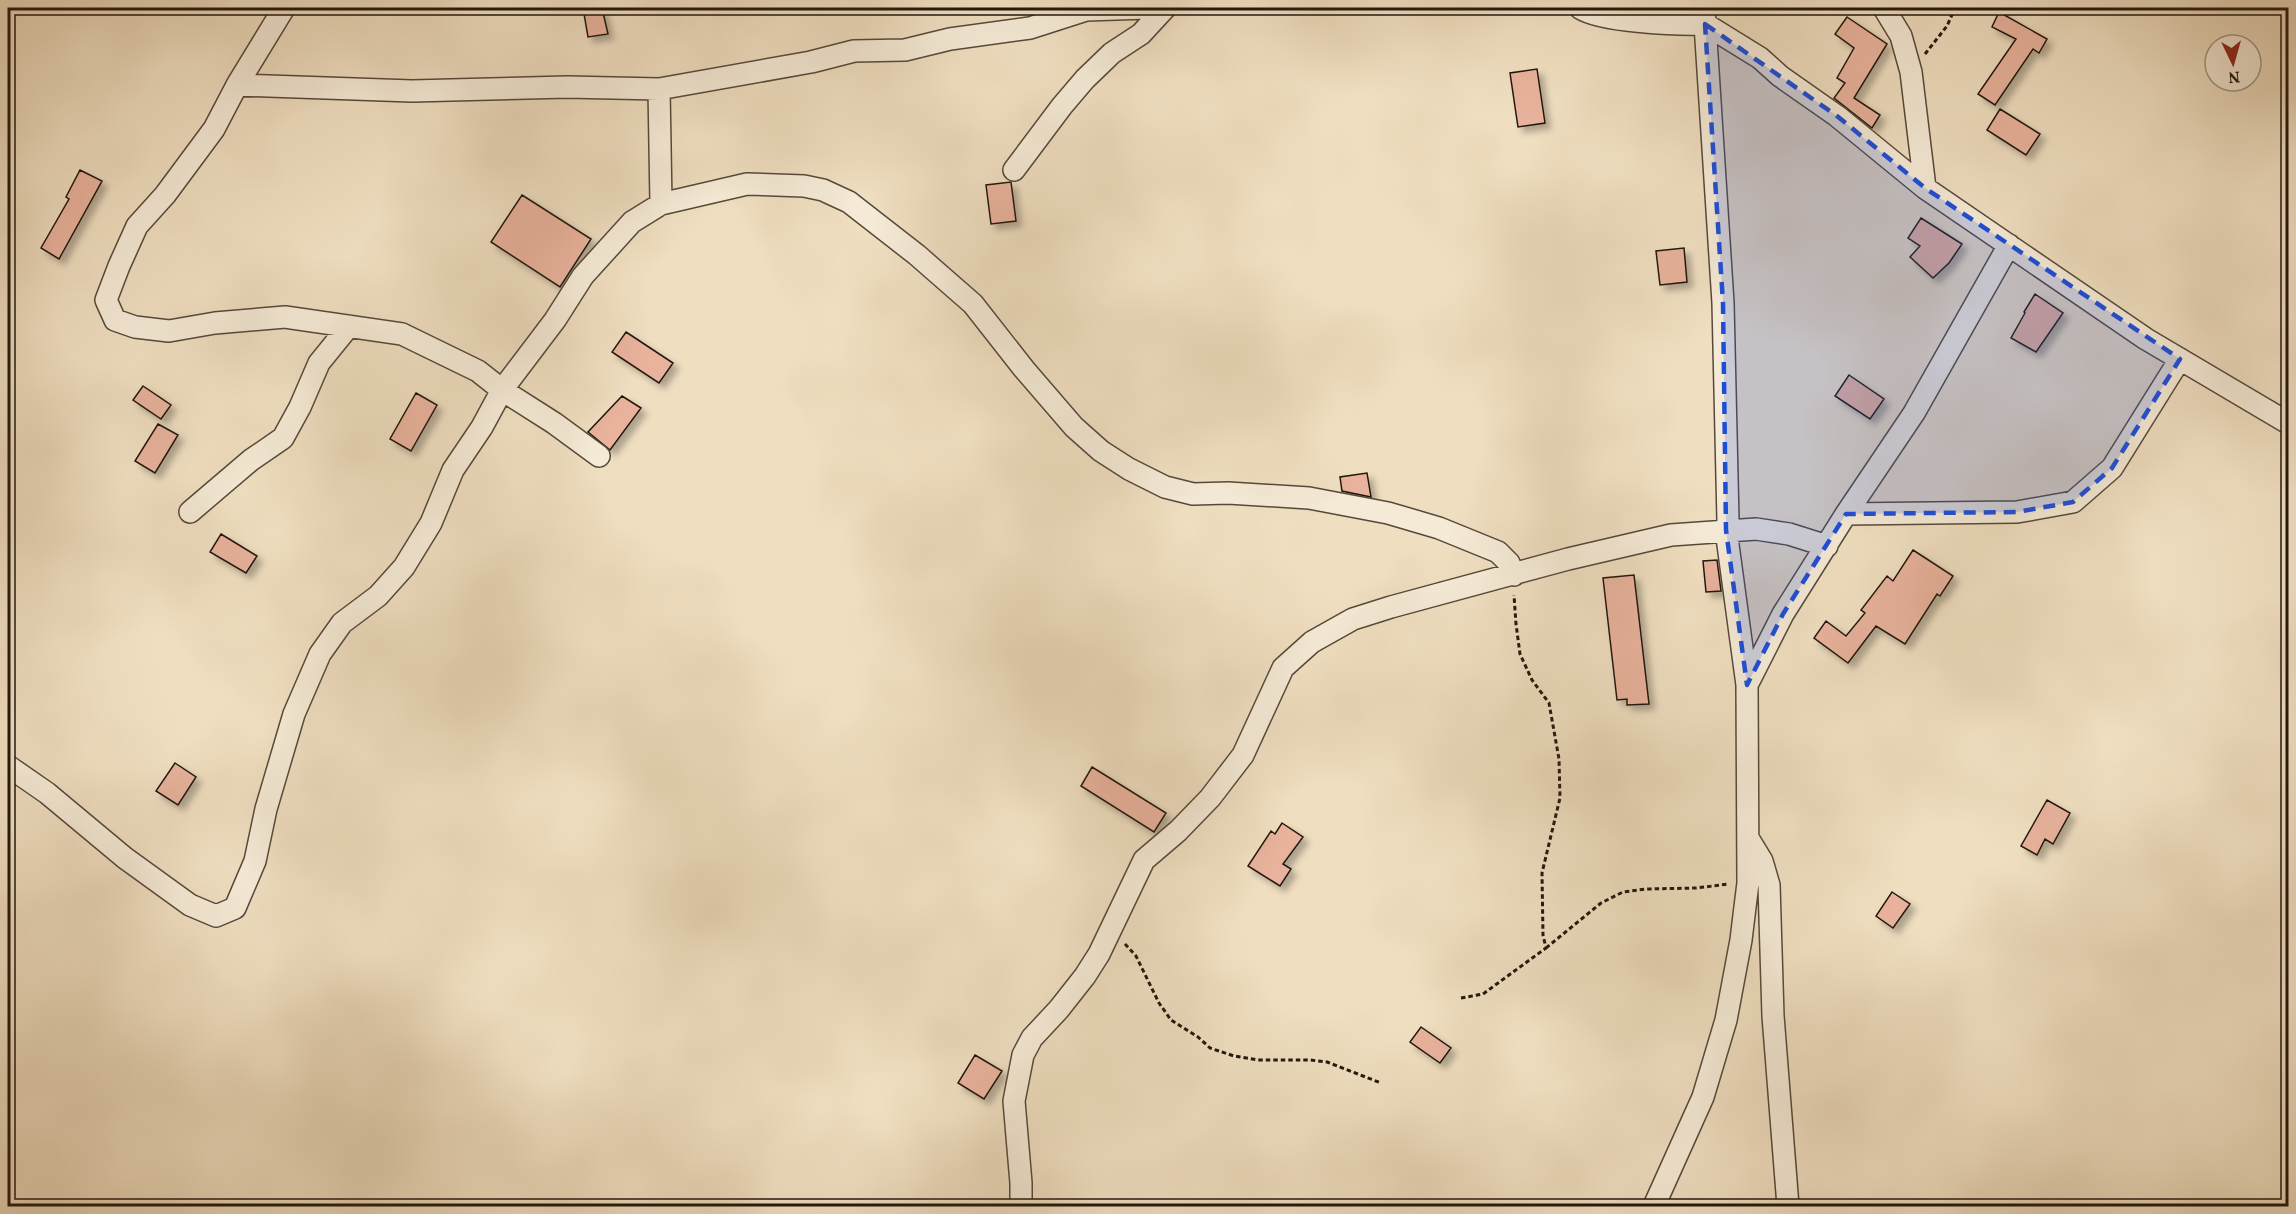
<svg xmlns="http://www.w3.org/2000/svg" width="2296" height="1214" font-family="Vollkorn,serif">
	<style>
		.building { fill: #e8b29c; stroke: #23170e; stroke-width: 1.5; filter: url(#shadow) }
		.lines { fill: none; stroke-linecap: round; stroke-linejoin: round }
		.minor-casing { stroke: #56493a; stroke-width: 24 }
		.path { stroke: #23170e; stroke-width: 3; stroke-dasharray: 4.5 3; stroke-linecap: butt }
		.minor { stroke: #f5ead6; stroke-width: 21 }
		.marked { fill: #1d4ed8; fill-opacity: 0.2; stroke: #1d4ed8; stroke-width: 4.5; stroke-dasharray: 12 8; stroke-linejoin: round }
	</style>
	<defs>
		<filter id="shadow"><feDropShadow dx="5.5" dy="5.5" stdDeviation="3" flood-color="#0004"/></filter>
	</defs>
	<rect width="100%" height="100%" fill="#efdec0"/>
	<filter id="stains"><feTurbulence type="fractalNoise" baseFrequency=".00333" numOctaves="4"/><feColorMatrix values="0 0 0 0 .2 0 0 0 0 .09 0 0 0 0 .02 0 0 0 .5 -.17"/></filter>
	<radialGradient id="worn" r=".72"><stop offset=".6" stop-color="#630" stop-opacity="0"/><stop offset="1" stop-color="#630" stop-opacity=".3"/></radialGradient>
	<path class="building" d="M 583,8 L 602,8 L 608,34 L 588,37 Z
		M 1999,12 L 2047,39 L 2039,53 L 2033,49 L 1995,105 L 1978,94 L 2016,39 L 1992,27 Z
		M 1847,17 L 1887,44 L 1854,98 L 1880,115 L 1872,128 L 1834,98 L 1845,83 L 1837,78 L 1854,48 L 1835,34 Z
		M 1537,69 L 1545,123 L 1518,127 L 1510,73 Z
		M 2000,109 L 2040,134 L 2026,155 L 1987,130 Z
		M 80,170 L 102,181 L 59,259 L 41,248 L 69,199 L 66,197 Z
		M 1011,182 L 1016,221 L 991,224 L 986,185 Z
		M 522,195 L 591,239 L 560,287 L 491,242 Z
		M 1921,218 L 1962,244 L 1949,263 L 1933,278 L 1910,257 L 1920,246 L 1908,238 Z
		M 1684,248 L 1687,282 L 1660,285 L 1656,251 Z
		M 2035,294 L 2063,313 L 2036,352 L 2011,338 L 2025,313 L 2024,312 Z
		M 626,332 L 673,363 L 659,383 L 612,352 Z
		M 1849,375 L 1884,399 L 1870,419 L 1835,396 Z
		M 143,386 L 171,405 L 161,419 L 133,400 Z
		M 416,393 L 437,405 L 411,451 L 390,439 Z
		M 622,396 L 641,408 L 610,450 L 588,432 Z
		M 158,424 L 178,435 L 155,473 L 135,461 Z
		M 1367,473 L 1371,497 L 1342,491 L 1340,477 Z
		M 221,534 L 257,556 L 246,573 L 210,552 Z
		M 1913,550 L 1953,576 L 1940,596 L 1937,594 L 1905,644 L 1876,626 L 1848,663 L 1814,638 L 1826,621 L 1846,636 L 1865,613 L 1861,610 L 1887,576 L 1893,581 Z
		M 1717,560 L 1721,591 L 1706,592 L 1703,561 Z
		M 1634,575 L 1649,704 L 1627,705 L 1627,699 L 1617,700 L 1603,578 Z
		M 175,763 L 196,777 L 178,805 L 156,791 Z
		M 1092,767 L 1166,813 L 1154,832 L 1081,786 Z
		M 2047,800 L 2070,813 L 2053,844 L 2045,839 L 2037,855 L 2021,846 Z
		M 1282,823 L 1303,837 L 1283,864 L 1291,869 L 1280,886 L 1248,866 L 1271,831 L 1275,834 Z
		M 1892,892 L 1910,904 L 1893,928 L 1876,916 Z
		M 1421,1027 L 1451,1048 L 1440,1063 L 1410,1042 Z
		M 975,1055 L 1002,1071 L 984,1099 L 958,1083 Z"/>
	<g class="lines">
		<g class="minor-casing">
			<path id="minor" d="M 284,8 L 237,85 L 214,129 L 165,195 L 137,226 L 119,266 L 106,300 L 115,320 L 135,327 L 169,331 L 215,323 L 285,317 L 402,334 L 478,371 L 502,390 L 554,423 L 599,456
				M 1580,8 C 1601,22 1678,25 1705,24 L 1723,303 L 1728,521 L 1726,530 L 1747,685 L 1748,883 L 1745,907 L 1741,940 L 1726,1020 L 1703,1097 L 1654,1206
				M 1704,8 L 1705,24 L 1760,58 L 1780,76 L 1837,116 L 1925,188 L 2146,339 L 2288,423
				M 1884,8 L 1901,36 L 1911,72 L 1925,188
				M 237,85 L 412,91 L 567,87 L 659,89 L 811,62 L 854,51 L 905,50 L 950,39 L 1030,28 L 1086,10 L 1147,8
				M 659,89 L 661,204
				M 1014,170 L 1062,106 L 1085,79 L 1112,53 L 1141,34 L 1165,8
				M 190,512 L 251,460 L 283,438 L 300,407 L 319,363 L 349,326
				M 1846,514 L 2017,512 L 2073,502 L 2112,468 L 2180,359
				M 1747,685 L 1783,614 L 1846,514 L 1914,413 L 2009,245
				M 8,766 L 47,793 L 125,858 L 190,905 L 216,916 L 235,908 L 255,861 L 266,809 L 294,714 L 320,654 L 342,623 L 378,596 L 404,567 L 431,523 L 453,470 L 482,427 L 502,390 L 555,320 L 583,276 L 632,222 L 661,204 L 747,184 L 804,186 L 823,190 L 849,202 L 917,255 L 973,304 L 1024,369 L 1074,427 L 1101,451 L 1129,469 L 1165,487 L 1193,494 L 1228,493 L 1309,498 L 1388,513 L 1439,528 L 1498,552 L 1509,563 L 1514,575
				M 1748,838 L 1762,861 L 1769,885 L 1773,1016 L 1788,1206
				M 1021,1206 L 1021,1183 L 1014,1101 L 1023,1055 L 1032,1038 L 1059,1009 L 1085,976 L 1099,954 L 1144,860 L 1178,831 L 1210,798 L 1243,755 L 1283,668 L 1312,642 L 1353,619 L 1391,607 L 1568,559 L 1671,535 L 1756,529 L 1789,534 L 1827,546"/>
		</g>
		<path class="path" d="M 1925,54 L 1947,26 L 1955,8
			M 1125,944 L 1136,956 L 1159,1003 L 1171,1020 L 1198,1037 L 1210,1048 L 1234,1056 L 1258,1060 L 1310,1060 L 1327,1062 L 1381,1083
			M 1546,948 L 1601,903 L 1623,892 L 1646,889 L 1696,888 L 1729,884
			M 1461,998 L 1483,994 L 1546,948 L 1543,935 L 1542,873 L 1560,798 L 1559,759 L 1549,703 L 1532,680 L 1520,654 L 1516,624 L 1514,595"/>
		<use href="#minor" class="minor"/>
	</g>
	<path class="marked" d="M 1705,24 L 1837,116 L 1925,188 L 2180,359 L 2112,468 L 2073,502 L 2017,512 L 1846,514 L 1783,614 L 1747,685 L 1726,530 L 1723,303 Z"/>
	<rect width="2296" height="1214" fill="none" stroke="#efdec0" stroke-width="30"/>
	<rect x="9" y="9" width="2278" height="1196" fill="none" stroke="#23170e" stroke-width="3"/>
	<rect x="15" y="15" width="2266" height="1184" fill="none" stroke="#23170e" stroke-width="1.5"/>
	<g transform="translate(2233 63) rotate(175)"><circle r="28" fill="#f5ead6" stroke="#a19686" stroke-width="1.5"/>
	<path d="M0-4.5L10 22L0 15L-10 22Z" fill="#8f2418"/>
	<text y="-9" font-size="16" font-weight="bold" text-anchor="middle" fill="#23170e">N</text>
	</g>
	<rect width="100%" height="100%" filter="url(#stains)"/>
	<rect width="100%" height="100%" fill="url(#worn)"/>
</svg>
